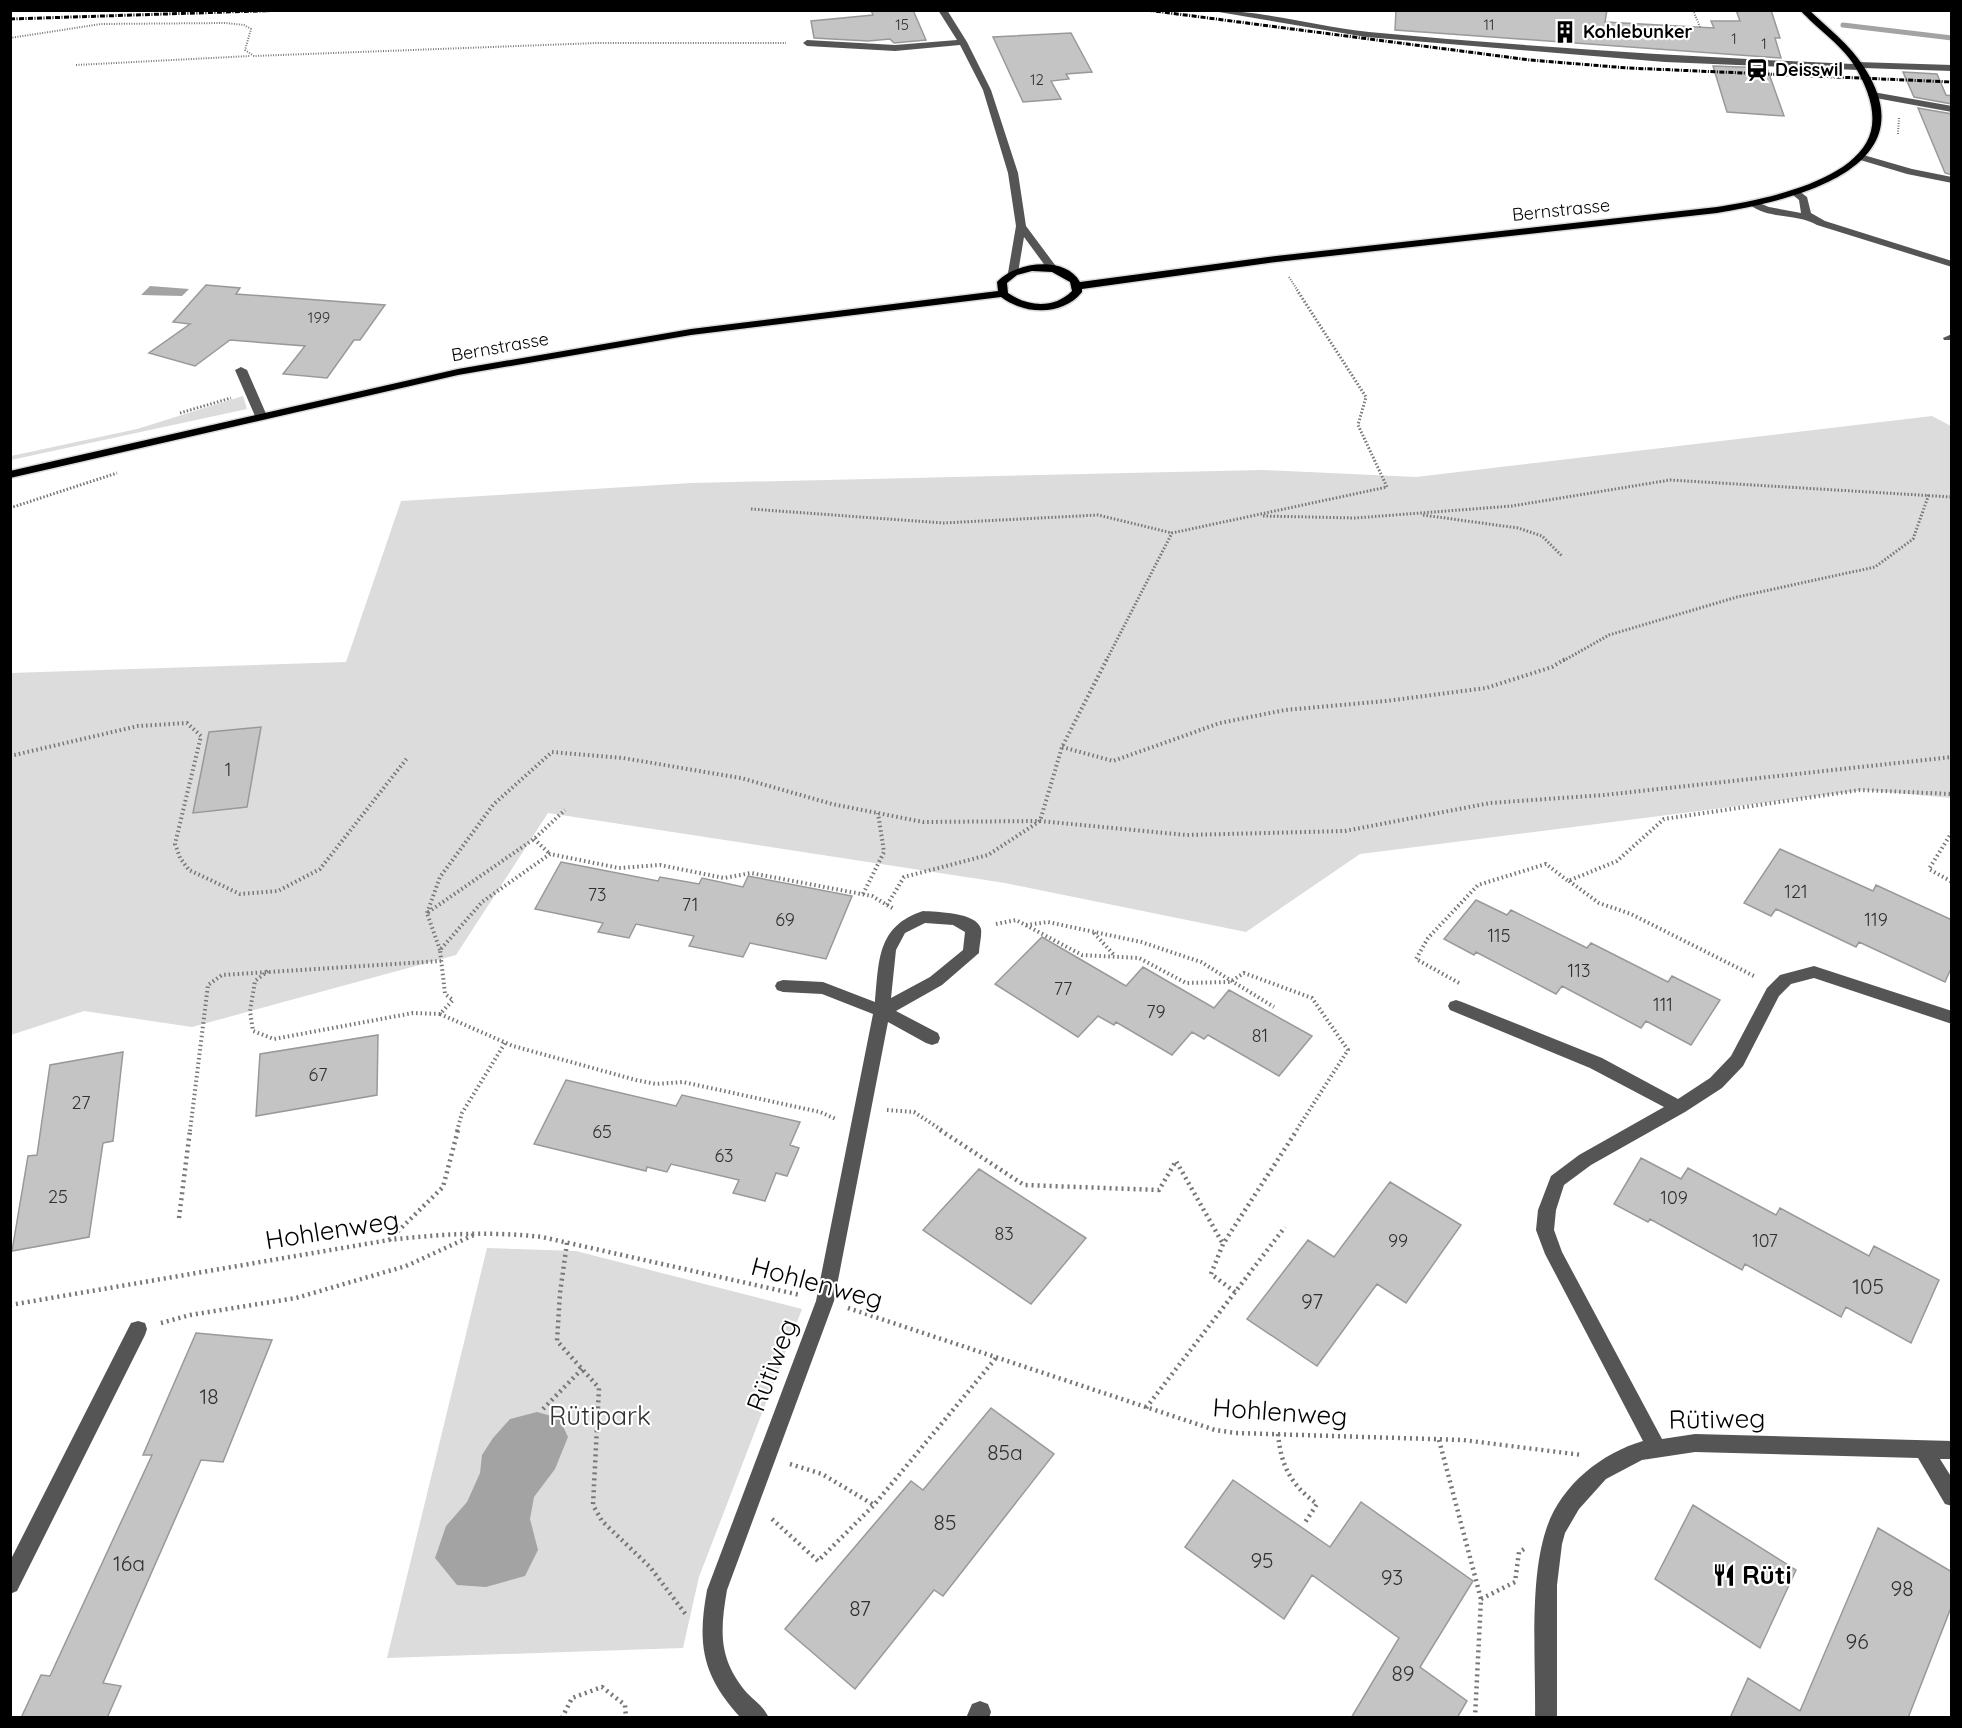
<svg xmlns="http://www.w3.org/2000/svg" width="1962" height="1728" font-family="Quicksand,sans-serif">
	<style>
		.green { fill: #dcdcdc }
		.water { fill: #a3a3a3 }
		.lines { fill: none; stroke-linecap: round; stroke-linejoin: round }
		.stream { stroke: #a3a3a3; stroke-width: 5 }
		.building { fill: #c4c4c4; stroke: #999; stroke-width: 1.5 }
		.major-casing { stroke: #dbdbdb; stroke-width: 3 }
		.path-far3 { stroke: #777; stroke-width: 2; stroke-dasharray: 1 1.5; stroke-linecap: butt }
		.path-far2 { stroke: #777; stroke-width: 3; stroke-dasharray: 1.5 2; stroke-linecap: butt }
		.path-far1 { stroke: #777; stroke-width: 4; stroke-dasharray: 1.5 3; stroke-linecap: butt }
		.path { stroke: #777; stroke-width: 4.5; stroke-dasharray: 2 4; stroke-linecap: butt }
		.minor { fill: #555; fill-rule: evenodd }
		.major { fill: #000; fill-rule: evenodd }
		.rail { stroke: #000; stroke-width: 3; stroke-dasharray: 5 1.5 1 1.5; stroke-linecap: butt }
		.labels { text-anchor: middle; stroke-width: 4.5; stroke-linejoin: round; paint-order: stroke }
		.far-number-label { font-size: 15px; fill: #313131 }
		.far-poi-label { font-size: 18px; font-weight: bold; fill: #000; stroke: #fff; text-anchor: start }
		.far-street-label { font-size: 18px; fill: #000; stroke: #fff }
		.number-label { font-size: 18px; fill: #313131 }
		.near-number-label { font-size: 21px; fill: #313131 }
		.near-street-label { font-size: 26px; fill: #000; stroke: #fff }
		.near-park-label { font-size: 26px; fill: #333; stroke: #fff }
		.near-poi-label { font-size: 26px; font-weight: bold; fill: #000; stroke: #fff; text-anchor: start }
	</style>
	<rect width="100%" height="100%" fill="#fff"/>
	<path class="green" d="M 243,396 L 247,409 L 11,460 L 11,456 L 137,429 Z
		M 1932,416 L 1951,426 L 1951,798 L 1865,790 L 1360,854 L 1246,932 L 1005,883 L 548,813 L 456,955 L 192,1027 L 84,1011 L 11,1035 L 10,673 L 346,662 L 401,501 L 691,483 L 1262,470 L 1416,477 Z
		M 487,1248 L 576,1251 L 802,1309 L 699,1577 L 683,1648 L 387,1658 Z"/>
	<path class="water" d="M 150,286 L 189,289 L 182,296 L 141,295 Z
		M 537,1412 L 559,1418 L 568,1437 L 555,1469 L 534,1497 L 530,1519 L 538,1550 L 525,1576 L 486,1587 L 457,1585 L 435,1558 L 446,1526 L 467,1502 L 480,1473 L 482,1455 L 493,1438 L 510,1419 Z"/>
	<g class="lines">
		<path class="stream" d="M 1843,25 L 1952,38"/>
	</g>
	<path class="building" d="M 871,10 L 913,10 L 926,40 L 894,43 L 890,39 L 868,41 L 814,38 L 811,21 L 873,15 Z
		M 1396,10 L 1607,10 L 1605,22 L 1714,28 L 1711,21 L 1740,21 L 1736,10 L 1771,10 L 1780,38 L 1775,38 L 1781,58 L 1395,30 Z
		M 1071,33 L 1092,72 L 1066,74 L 1069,79 L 1051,81 L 1061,99 L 1023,102 L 993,37 Z
		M 1713,66 L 1767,68 L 1784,116 L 1727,112 Z
		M 1903,72 L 1937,74 L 1946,95 L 1952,96 L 1952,104 L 1914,97 Z
		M 1918,108 L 1952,114 L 1952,175 L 1945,173 Z
		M 206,285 L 240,288 L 236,294 L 385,305 L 360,340 L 354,340 L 327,378 L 283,374 L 305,346 L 230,340 L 195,366 L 149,353 L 190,324 L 173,322 Z
		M 261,727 L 247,807 L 193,813 L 209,732 Z
		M 1780,849 L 1873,891 L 1876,885 L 1952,920 L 1952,966 L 1945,982 L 1859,942 L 1856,947 L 1776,909 L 1771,916 L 1744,903 Z
		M 561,862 L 658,881 L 660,877 L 699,884 L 702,878 L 743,887 L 748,876 L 852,896 L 826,959 L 750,943 L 743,957 L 689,946 L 694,936 L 636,924 L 629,938 L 598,932 L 603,923 L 535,909 Z
		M 1476,900 L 1507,915 L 1511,910 L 1587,948 L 1591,943 L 1668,982 L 1672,976 L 1720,1000 L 1691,1045 L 1646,1021 L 1641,1028 L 1562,986 L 1556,994 L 1476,952 L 1474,955 L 1444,939 Z
		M 1042,937 L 1126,986 L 1143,967 L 1214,1008 L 1229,990 L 1312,1036 L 1279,1076 L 1208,1035 L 1204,1039 L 1192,1032 L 1172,1055 L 1116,1022 L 1114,1025 L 1098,1016 L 1078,1037 L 995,984 Z
		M 378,1035 L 377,1095 L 256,1116 L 260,1054 Z
		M 123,1052 L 113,1141 L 103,1143 L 89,1237 L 12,1251 L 28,1156 L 37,1155 L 50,1065 Z
		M 566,1080 L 676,1106 L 682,1095 L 800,1122 L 790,1145 L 799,1148 L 787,1176 L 776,1173 L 765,1201 L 733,1193 L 739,1180 L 671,1164 L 667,1172 L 647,1167 L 646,1171 L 534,1144 Z
		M 1641,1158 L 1681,1179 L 1688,1168 L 1776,1215 L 1780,1208 L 1869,1256 L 1874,1246 L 1939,1280 L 1911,1343 L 1846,1307 L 1841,1317 L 1745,1264 L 1742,1270 L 1650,1219 L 1648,1222 L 1614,1204 Z
		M 979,1169 L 1086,1238 L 1031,1304 L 923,1230 Z
		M 1390,1182 L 1461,1225 L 1406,1303 L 1377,1284 L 1317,1366 L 1247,1319 L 1308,1240 L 1334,1257 Z
		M 196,1333 L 272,1340 L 223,1462 L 201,1460 L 103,1683 L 121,1686 L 107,1718 L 21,1718 L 41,1675 L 50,1676 L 152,1455 L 143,1455 Z
		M 991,1408 L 1054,1454 L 943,1596 L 934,1590 L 855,1689 L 785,1629 L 911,1481 L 923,1490 Z
		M 1233,1480 L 1330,1547 L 1361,1502 L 1473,1581 L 1420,1667 L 1467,1701 L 1457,1718 L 1351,1718 L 1399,1638 L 1312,1575 L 1284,1619 L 1185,1547 Z
		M 1693,1505 L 1796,1570 L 1760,1648 L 1655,1579 Z
		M 1878,1528 L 1952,1572 L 1952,1605 L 1908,1718 L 1730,1718 L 1748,1678 L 1800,1711 Z"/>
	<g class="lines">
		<g class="major-casing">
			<path id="major" d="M 1800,10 L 1809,10 C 1828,28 1850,45 1864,67 C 1931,170 1789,201 1717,213 L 1276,262 L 1082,289 L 1082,292 C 1063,316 1025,315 1001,297 L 691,335 L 458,375 L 10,478 L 10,471 L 458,369 L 691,329 L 998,291 L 997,282 C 1015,262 1065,255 1080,282 L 1276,256 L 1717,207 C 1760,200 1858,182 1871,131 C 1876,110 1867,88 1857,70 C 1844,46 1818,30 1800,10 ZM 1032,271 L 1052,272 L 1070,282 L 1072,291 C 1054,309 1028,307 1008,293 L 1007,283 L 1017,275 Z"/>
		</g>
		<path class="path-far3" d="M 1693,10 L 1700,27
			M 10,38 L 101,24 L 226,23 L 244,25 L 251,29 L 245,50 L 254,56 L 597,43 L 786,43
			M 76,65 L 250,56
			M 1898,134 L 1899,117
			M 1289,277 L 1298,291"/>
		<path class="path-far2" d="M 180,413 L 231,398
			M 10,508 L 117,473
			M 751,509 L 943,523 L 1098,515 L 1172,533
			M 1423,515 L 1518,528 L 1542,536 L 1562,556
			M 1263,516 L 1355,518 L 1512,506 L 1670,480 L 1952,497
			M 1106,661 L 1172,533 L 1387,487 L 1358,425 L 1366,397 L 1297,290
			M 1563,661 L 1609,635 L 1737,597 L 1875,567 L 1913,539 L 1929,494"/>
		<path class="path-far1" d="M 1062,747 L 1113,761 L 1220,723 L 1285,710 L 1386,701 L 1486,688 L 1552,667 L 1565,659
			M 10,756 L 138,726 L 187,723 L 201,736 L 175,844 L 180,858 L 189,870 L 240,894 L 278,891 L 320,869 L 408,757
			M 1952,832 L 1929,869 L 1952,882
			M 534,839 L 550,854
			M 1569,881 L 1599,903 L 1631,914 L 1754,976
			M 863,894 L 884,852 L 878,813
			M 887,905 L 904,877 L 988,855 L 1040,821 L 1062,747 L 1107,659
			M 427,913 L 440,877 L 493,805 L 552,752 L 623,758 L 741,778 L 832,804 L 923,822 L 1040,821 L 1186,835 L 1345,831 L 1490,803 L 1604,795 L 1952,757
			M 996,924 L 1016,920 L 1082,955 L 1139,958 L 1186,983 L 1230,982 L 1244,973 L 1312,998 L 1348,1050 L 1296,1131
			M 1026,925 L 1048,922 L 1141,942 L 1201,962 L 1274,1007
			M 1094,933 L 1115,956
			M 440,950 L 427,913 L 534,839 L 565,810
			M 268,971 L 255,981 L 250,1011 L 253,1031 L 274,1039 L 413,1013 L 440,1014 L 453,1000 L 445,994 L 440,950 L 482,902 L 550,854 L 619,868 L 660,865 L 724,878 L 751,873 L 872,896 L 894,909
			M 1459,983 L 1416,959 L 1428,938 L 1478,885 L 1546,864 L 1568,881 L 1617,861 L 1664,819 L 1860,790 L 1952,794
			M 440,1014 L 513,1046 L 636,1080 L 656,1084 L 683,1082 L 820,1112 L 836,1119
			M 887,1110 L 914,1112 L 943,1131
			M 190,1131 L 208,985 L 222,975 L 441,961
			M 457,1131 L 462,1113 L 505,1043"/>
		<path class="path" d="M 940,1130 L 1024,1185 L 1159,1190 L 1176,1161 L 1223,1244
			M 179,1218 L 190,1130
			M 389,1240 L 443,1187 L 458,1130
			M 567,1243 L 560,1293 L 557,1341 L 599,1388 L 593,1505 L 602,1521 L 650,1567 L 687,1616
			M 1235,1292 L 1211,1274 L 1223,1244 L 1297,1130
			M 10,1305 L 389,1240 C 440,1234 490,1231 542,1237 L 800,1295
			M 848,1308 L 1215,1430 L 1236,1433 L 1463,1440 L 1582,1455
			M 161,1323 L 190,1315 L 296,1298 L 406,1266 L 476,1234
			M 1146,1408 L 1285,1227
			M 543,1409 L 582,1369
			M 1278,1434 C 1281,1466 1291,1485 1317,1504 L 1304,1524
			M 1439,1440 L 1481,1599 L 1475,1718
			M 790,1464 L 822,1474 L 874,1505
			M 772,1519 L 818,1561 L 874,1505 L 996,1358
			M 1481,1599 L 1515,1582 L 1519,1552 L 1524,1549
			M 562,1718 L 572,1698 L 602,1687 L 625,1705 L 626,1718"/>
		<path class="minor" d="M 938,10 L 947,10 L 967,42 L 991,90 L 1018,173 L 1026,226 L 1058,269 L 1057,271 L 1049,271 L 1024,237 L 1018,273 L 1013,276 L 1008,273 L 1016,226 L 1008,173 L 983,90 L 960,45 L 895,51 L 807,46 L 803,43 L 807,40 L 895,45 L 957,40 Z
			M 1207,10 C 1262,10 1315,26 1369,32 C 1530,47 1691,57 1853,64 L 1857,62 L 1952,65 L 1952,71 L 1863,68 L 1859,70 L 1665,62 L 1366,37 Z
			M 1873,92 L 1952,106 L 1952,112 L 1870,97 L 1868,95 Z
			M 1860,154 L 1912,169 L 1952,177 L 1952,183 L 1907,174 L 1857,159 L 1855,157 Z
			M 1793,191 L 1799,191 L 1807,197 L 1811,213 L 1825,221 L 1952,261 L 1952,267 L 1817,225 C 1797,213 1768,220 1749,204 L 1754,201 L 1769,207 L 1801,213 L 1799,200 L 1793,195 Z
			M 1952,334 L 1952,340 L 1944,340 L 1943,338 Z
			M 241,367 L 247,370 L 267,416 L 265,418 L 261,419 L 255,416 L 235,370 Z
			M 923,911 C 936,912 977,912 981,929 C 982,936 979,946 979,953 L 942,985 L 896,1011 L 938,1033 L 940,1038 L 938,1043 L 932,1045 L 926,1043 L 888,1022 L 834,1301 L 727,1590 C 720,1631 718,1659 747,1693 C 755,1701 764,1707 769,1718 L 741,1718 C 702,1676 697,1644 707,1590 L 816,1301 L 873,1014 L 822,994 L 783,992 L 777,990 L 775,986 L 777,982 L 783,980 L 823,982 L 875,1002 C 879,960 877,926 923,911 ZM 925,923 L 953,925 L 965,932 L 963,950 L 930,977 L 891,998 L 896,950 L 905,933 Z
			M 1814,966 L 1952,1011 L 1952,1024 L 1814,978 L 1791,984 L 1779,996 L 1743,1066 L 1722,1088 L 1685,1112 L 1591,1165 L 1564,1185 L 1556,1210 L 1554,1230 L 1562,1252 L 1662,1439 L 1695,1434 L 1952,1441 L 1952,1459 L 1940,1459 L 1952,1478 L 1952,1506 L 1945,1504 L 1918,1458 L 1695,1452 L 1642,1460 L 1606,1479 L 1579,1509 L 1565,1533 L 1562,1544 L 1557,1585 L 1557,1718 L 1535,1718 C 1536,1663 1529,1581 1546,1530 C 1559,1487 1601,1453 1643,1441 L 1545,1254 L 1536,1230 L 1538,1210 L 1551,1176 L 1579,1155 L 1664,1107 L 1590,1068 L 1450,1010 L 1448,1006 L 1450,1002 L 1456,1000 L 1462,1002 L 1602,1058 L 1678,1099 L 1710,1078 L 1731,1056 L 1767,988 L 1780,975 Z
			M 138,1321 L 145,1323 L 147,1329 L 145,1335 L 17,1591 L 10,1594 L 10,1561 L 131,1323 Z
			M 980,1701 L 988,1704 L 991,1712 L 989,1718 L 966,1718 L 972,1704 Z"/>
		<use href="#major" class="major"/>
		<path class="rail" d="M 1147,10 L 1530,60 L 1628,68 L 1952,82
			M 10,19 L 289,10"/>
	</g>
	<defs>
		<g id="building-bare" transform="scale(1.8)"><path d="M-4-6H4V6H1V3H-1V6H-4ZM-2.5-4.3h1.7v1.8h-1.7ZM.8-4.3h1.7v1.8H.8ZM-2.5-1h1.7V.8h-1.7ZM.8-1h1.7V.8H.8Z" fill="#000" stroke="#fff" stroke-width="2.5" paint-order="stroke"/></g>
		<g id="station-bare" transform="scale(1.8)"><path d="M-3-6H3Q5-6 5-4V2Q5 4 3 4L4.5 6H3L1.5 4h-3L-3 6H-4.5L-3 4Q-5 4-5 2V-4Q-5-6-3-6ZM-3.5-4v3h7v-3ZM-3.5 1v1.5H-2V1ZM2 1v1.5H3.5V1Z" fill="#000" stroke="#fff" stroke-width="2.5" paint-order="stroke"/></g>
		<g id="restaurant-bare" transform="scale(1.8)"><path d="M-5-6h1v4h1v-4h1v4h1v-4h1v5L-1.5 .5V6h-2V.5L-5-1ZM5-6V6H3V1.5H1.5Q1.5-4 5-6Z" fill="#000" stroke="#fff" stroke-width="2.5" paint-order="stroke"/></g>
	</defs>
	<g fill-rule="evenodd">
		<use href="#building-bare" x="1565" y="32"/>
		<use href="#station-bare" x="1757" y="70"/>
		<use href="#restaurant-bare" x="1724" y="1575"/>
	</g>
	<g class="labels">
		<g class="far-number-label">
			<text x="902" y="30">15</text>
			<text x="1489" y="30">11</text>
			<text x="1734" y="44">1</text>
			<text x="1764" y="49">1</text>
			<text x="1037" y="85">12</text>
			<text x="319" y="323">199</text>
		</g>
		<g class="far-poi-label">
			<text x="1583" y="38">Kohlebunker</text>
			<text x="1775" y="76">Deisswil</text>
		</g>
		<g class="far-street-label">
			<text transform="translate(1561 210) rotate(-6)" y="6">Bernstrasse</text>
			<text transform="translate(500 347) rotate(-10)" y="6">Bernstrasse</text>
		</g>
		<g class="number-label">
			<text x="228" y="776">1</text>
			<text x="1796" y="898">121</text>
			<text x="597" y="901">73</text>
			<text x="690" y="911">71</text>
			<text x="785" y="926">69</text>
			<text x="1876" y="926">119</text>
			<text x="1499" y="942">115</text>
			<text x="1579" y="977">113</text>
			<text x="1063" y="995">77</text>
			<text x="1663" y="1011">111</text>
			<text x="1156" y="1018">79</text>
			<text x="1260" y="1042">81</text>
			<text x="318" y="1081">67</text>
			<text x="81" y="1109">27</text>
			<text x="602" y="1138">65</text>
			<text x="724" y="1162">63</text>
			<text x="58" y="1203">25</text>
			<text x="1674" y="1204">109</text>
			<text x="1004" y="1240">83</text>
			<text x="1398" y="1247">99</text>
			<text x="1765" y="1247">107</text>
		</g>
		<g class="near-number-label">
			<text x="1868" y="1294">105</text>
			<text x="1312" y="1309">97</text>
			<text x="209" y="1404">18</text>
			<text x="1005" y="1460">85a</text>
			<text x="945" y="1530">85</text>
			<text x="1262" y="1568">95</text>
			<text x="129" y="1571">16a</text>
			<text x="1392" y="1585">93</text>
			<text x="1902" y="1596">98</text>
			<text x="860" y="1616">87</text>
			<text x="1857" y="1649">96</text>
			<text x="1403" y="1681">89</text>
		</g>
		<g class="near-street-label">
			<text transform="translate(332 1230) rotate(-9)" y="9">Hohlenweg</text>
			<text transform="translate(817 1283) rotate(15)" y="9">Hohlenweg</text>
			<text transform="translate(772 1365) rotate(-69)" y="9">Rütiweg</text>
			<text transform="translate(1280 1412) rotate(4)" y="9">Hohlenweg</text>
			<text transform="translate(1717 1419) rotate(-1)" y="9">Rütiweg</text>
		</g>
		<g class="near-park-label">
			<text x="600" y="1425">Rütipark</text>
		</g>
		<g class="near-poi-label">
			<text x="1742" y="1584">Rüti</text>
		</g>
	</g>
	<rect width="1962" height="1728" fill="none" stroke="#000000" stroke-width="24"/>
</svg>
